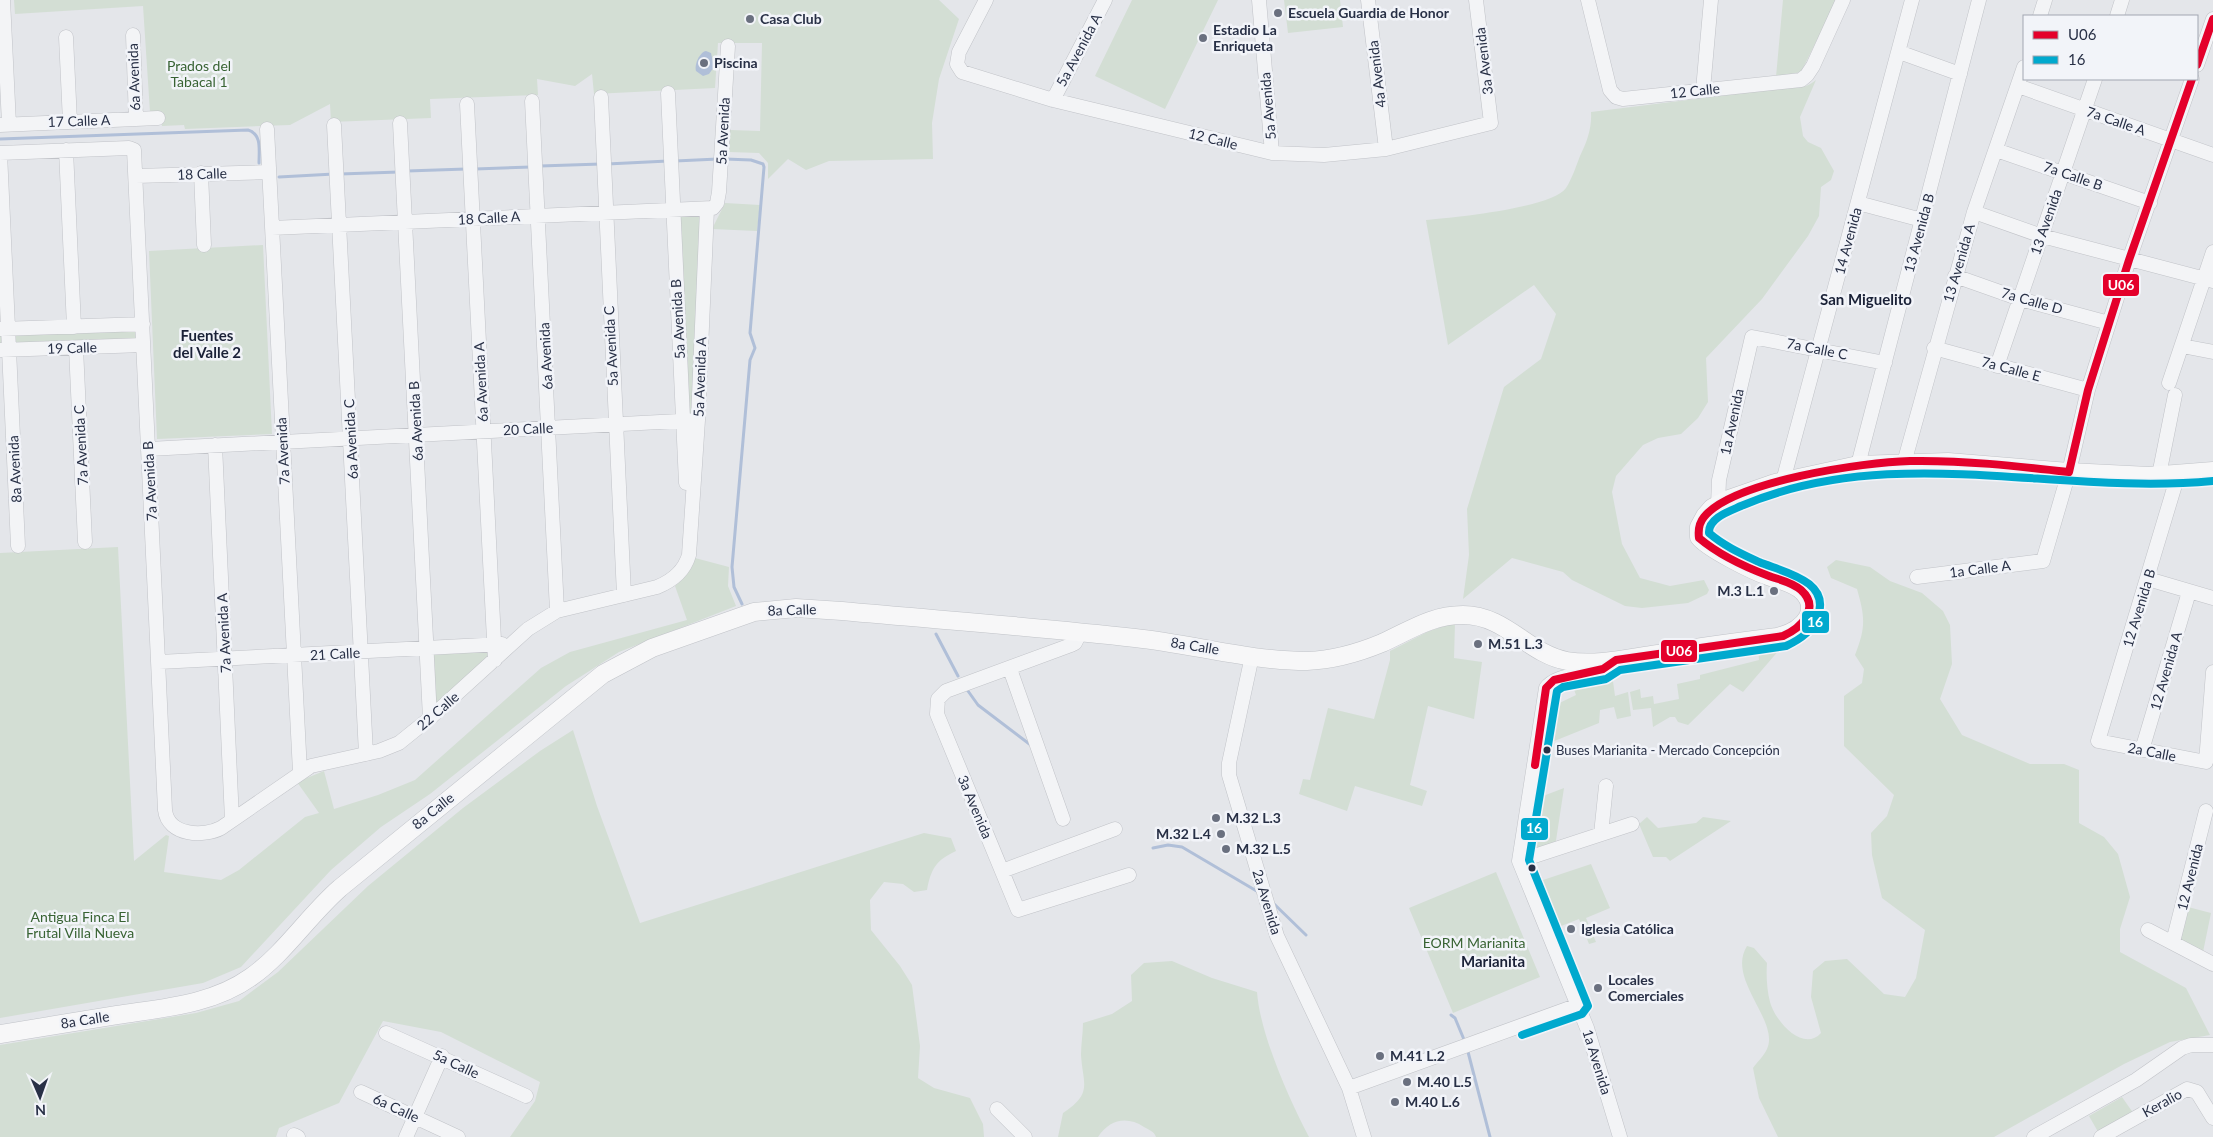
<svg xmlns="http://www.w3.org/2000/svg" width="2213" height="1137" font-family="Lato,sans-serif">
	<style>
		.green { fill: #d3ded4 }
		.water { fill: #b0bfd8 }
		.lines { fill: none; stroke-linecap: round; stroke-linejoin: round }
		.stream { stroke: #b0bfd8; stroke-width: 3 }
		.minor-casing { stroke: #c1c3c8; stroke-width: 15 }
		.major-casing { stroke: #c0c3c8; stroke-width: 19 }
		.minor { stroke: #f3f4f6; stroke-width: 14 }
		.major { stroke: #f7f7f8; stroke-width: 18 }
		.bus-1-casing { stroke: #f2f4f9; stroke-width: 11 }
		.bus-2-casing { stroke: #f2f4f9; stroke-width: 11 }
		.bus-1 { stroke: #e4002b; stroke-width: 8 }
		.bus-2 { stroke: #00a9ce; stroke-width: 8 }
		.poi-dot { fill: #6a707f; stroke: #f2f4f9; stroke-width: 2 }
		.bus-dot { fill: #283046; stroke: #f2f4f9; stroke-width: 2 }
		.labels { text-anchor: middle; stroke-width: 5; stroke-linejoin: round; paint-order: stroke }
		.bus-label { font-size: 13px; fill: #283046; stroke: #f2f4f9; text-anchor: start }
		.poi-label { font-size: 14px; font-weight: bold; fill: #283046; stroke: #f2f4f9; text-anchor: start }
		.street-label { font-size: 14px; fill: #283046; stroke: #f2f4f9 }
		.park-label { font-size: 14px; fill: #386333; stroke: #f2f4f9 }
		.neighbourhood-label { font-size: 15px; font-weight: bold; fill: #1a2137; stroke: #f2f4f9 }
		.line-badge { stroke: #f2f4f9; stroke-width: 2 }
		.badge-label { font-size: 14px; text-anchor: middle; font-weight: bold; fill: #fff }
	</style>
	<rect width="100%" height="100%" fill="#e4e6ea"/>
	<path class="green" d="M 14,0 L 939,0 L 959,19 L 939,79 L 932,123 L 933,159 L 829,161 L 806,170 L 788,159 L 768,179 L 768,163 L 759,153 L 729,152 L 730,130 L 760,131 L 762,43 L 718,43 L 715,88 L 594,94 L 592,74 L 575,86 L 537,79 L 538,95 L 430,99 L 431,118 L 331,122 L 330,104 L 290,125 L 185,129 L 184,125 L 162,126 L 162,112 L 150,112 L 143,6 L 15,14 Z
		M 1132,0 L 1218,0 L 1165,109 L 1095,76 Z
		M 1284,0 L 1340,0 L 1343,27 L 1288,33 Z
		M 1783,0 L 1837,0 L 1801,72 L 1776,77 Z
		M 1816,80 L 1800,117 L 1803,136 L 1808,142 L 1821,148 L 1834,171 L 1831,180 L 1821,187 L 1819,216 L 1808,236 L 1762,299 L 1706,358 L 1708,402 L 1698,418 L 1681,434 L 1658,438 L 1643,445 L 1616,476 L 1612,492 L 1622,544 L 1640,578 L 1670,586 L 1704,580 L 1709,590 L 1707,594 L 1688,603 L 1642,608 L 1625,606 L 1572,580 L 1563,572 L 1512,558 L 1463,599 L 1469,555 L 1467,509 L 1504,387 L 1541,359 L 1556,314 L 1534,285 L 1448,345 L 1426,220 C 1452,218 1552,208 1566,188 C 1572,179 1576,166 1580,156 C 1587,142 1592,128 1591,112 L 1791,87 C 1802,88 1807,87 1816,80 Z
		M 725,203 L 760,205 L 757,231 L 712,229 Z
		M 707,209 L 698,420 L 683,421 L 672,210 Z
		M 263,245 L 272,434 L 157,439 L 149,251 Z
		M 143,324 L 143,345 L 0,350 L 0,329 Z
		M 118,547 L 134,861 L 166,835 L 169,836 L 164,872 L 221,880 L 239,870 L 305,817 L 319,813 L 297,782 L 324,771 L 334,809 L 378,795 L 415,780 L 541,668 L 570,652 L 687,620 L 675,586 L 688,573 L 695,558 L 729,567 L 728,586 L 736,606 L 619,652 L 566,686 L 430,794 L 381,827 L 331,870 L 241,967 L 203,983 L 0,1018 L 0,553 Z
		M 1836,560 L 1870,567 L 1890,581 L 1922,593 L 1943,611 L 1950,625 L 1952,664 L 1940,699 L 1962,735 L 2030,764 L 2064,764 L 2079,770 L 2079,823 L 2104,837 L 2118,854 L 2130,897 L 2120,929 L 2120,952 L 2186,988 L 2210,1035 L 2170,1042 L 2124,1064 L 1994,1137 L 1778,1137 L 1759,1098 L 1753,1068 C 1757,1062 1764,1056 1767,1049 C 1780,1021 1726,979 1747,946 L 1754,948 L 1767,963 C 1766,976 1767,990 1770,1002 C 1775,1021 1803,1053 1821,1033 L 1811,997 L 1813,971 L 1825,961 L 1847,959 L 1884,994 L 1905,997 L 1916,978 L 1925,930 L 1882,898 L 1872,855 L 1871,833 L 1887,816 L 1894,795 L 1844,746 L 1844,696 L 1862,683 L 1864,669 L 1855,655 C 1866,627 1865,617 1857,589 L 1831,578 L 1827,567 Z
		M 1455,623 L 1454,658 L 1482,662 L 1474,719 L 1428,706 L 1410,785 L 1427,791 L 1422,806 L 1355,786 L 1347,811 L 1299,794 L 1303,779 L 1310,780 L 1328,708 L 1374,719 L 1390,660 L 1390,651 L 1429,631 Z
		M 1786,642 L 1743,692 L 1730,684 L 1688,725 L 1678,722 L 1675,717 L 1670,717 L 1653,727 L 1651,708 L 1633,710 L 1630,692 L 1640,689 L 1641,698 L 1653,696 L 1654,704 L 1679,699 L 1677,684 L 1700,679 L 1700,675 L 1759,660 L 1758,646 Z
		M 494,645 L 495,660 L 430,718 L 428,649 Z
		M 1612,674 L 1615,696 L 1628,692 L 1631,716 L 1617,719 L 1614,707 L 1600,710 L 1599,723 L 1542,746 L 1547,709 L 1576,695 L 1572,684 Z
		M 573,730 L 597,806 L 640,923 L 924,833 L 951,838 L 956,851 C 936,860 931,869 927,890 L 914,892 L 903,884 L 884,882 L 870,900 L 871,930 L 900,966 L 912,985 L 920,1046 L 918,1078 L 934,1088 L 970,1098 L 983,1124 L 984,1137 L 510,1137 L 535,1101 L 540,1082 L 441,1032 L 383,1021 L 339,1103 L 279,1128 L 276,1137 L 0,1137 L 0,1045 L 196,1013 L 239,1001 L 278,972 L 368,886 L 463,808 L 540,751 Z
		M 1564,788 L 1555,847 L 1521,858 L 1530,801 Z
		M 1647,817 L 1658,828 L 1696,823 L 1703,817 L 1731,821 L 1670,861 L 1666,857 L 1653,857 L 1639,824 Z
		M 1591,864 L 1610,908 L 1586,918 L 1596,942 L 1589,944 L 1579,919 L 1551,930 L 1540,905 L 1551,900 L 1545,886 L 1534,890 L 1531,884 Z
		M 1496,872 L 1540,977 L 1453,1013 L 1409,908 Z
		M 2188,907 L 2211,913 L 2203,952 L 2179,940 Z
		M 1172,961 L 1212,978 L 1257,992 C 1260,1034 1289,1099 1309,1137 L 1156,1137 C 1154,1131 1149,1130 1144,1127 C 1127,1116 1110,1119 1098,1137 L 1058,1137 L 1063,1113 C 1093,1093 1083,1085 1081,1055 C 1081,1044 1083,1033 1083,1023 L 1112,1014 L 1132,1001 L 1131,975 L 1144,963 Z
		M 2122,1097 L 2136,1117 L 2101,1137 L 2089,1116 Z"/>
	<path class="water" d="M 706,51 L 711,53 L 714,67 L 709,74 L 703,76 L 696,71 C 694,64 700,52 706,51 Z"/>
	<g class="lines">
		<path class="stream" d="M 0,139 L 248,130 C 262,134 259,150 259,163
			M 725,159 L 751,160 L 763,164 L 764,167 L 750,333 L 755,348 L 750,360 L 732,567 L 734,587 L 742,604
			M 675,161 L 718,159
			M 607,164 L 668,161
			M 540,166 L 601,164
			M 475,169 L 531,167
			M 407,171 L 466,169
			M 340,174 L 399,172
			M 279,177 L 334,174
			M 936,634 L 958,676
			M 968,691 L 978,705 L 1032,746
			M 1153,848 L 1168,845 L 1182,847 L 1260,893
			M 1271,901 L 1306,935
			M 1451,1015 L 1455,1018 L 1465,1042
			M 1467,1048 L 1490,1137"/>
		<g class="minor-casing">
			<path id="minor" d="M 3,0 L 9,124
				M 986,0 L 959,52 L 957,64 L 962,72 L 1053,100 L 1272,153 L 1324,155 L 1386,149 L 1491,123 L 1476,0
				M 1259,0 L 1272,153
				M 1368,0 L 1386,149
				M 1588,0 L 1610,90 L 1616,97 L 1623,99 L 1801,80 L 1807,75 L 1813,66 L 1843,0
				M 2040,16 L 2045,0
				M 2117,16 L 2122,0
				M 133,35 L 136,119
				M 66,37 L 70,122
				M 1899,52 L 1960,74
				M 2197,65 L 2213,19
				M 2018,86 L 2213,155
				M 1703,90 L 1711,0
				M 668,93 L 686,483
				M 601,97 L 624,595
				M 1053,100 L 1105,0
				M 532,101 L 557,611
				M 467,104 L 495,660
				M 400,123 L 430,718
				M 0,125 L 158,118
				M 334,125 L 366,754
				M 267,129 L 300,772
				M 66,150 L 74,327
				M 1996,150 L 2150,203
				M 0,153 L 129,148 L 134,150 L 165,810 C 168,836 204,837 221,828 L 311,766 L 379,751 L 399,743 L 430,718 L 528,629 L 557,611 L 657,587 C 672,581 684,572 689,555 L 698,420 L 707,209
				M 0,153 L 18,546
				M 201,173 L 204,245
				M 136,176 L 269,172
				M 1858,203 L 1922,220
				M 1974,212 L 2042,236 L 2213,281
				M 272,228 L 713,208 L 717,203 L 719,192 L 728,46
				M 1955,276 L 2020,299 L 2109,323
				M 1,329 L 143,324
				M 2182,346 L 2213,352
				M 76,348 L 85,542
				M 1934,348 L 2088,390
				M 1,350 L 143,345
				M 1997,366 L 2095,79
				M 2169,383 L 2213,252
				M 215,445 L 232,820
				M 149,449 L 698,420
				M 1904,463 L 1974,212 L 2024,67
				M 1858,465 L 1979,0
				M 2159,475 L 2175,395
				M 2178,475 L 2098,741 L 2206,762 L 2213,672
				M 1783,481 L 1912,0
				M 1718,505 L 1719,480 L 1752,337 L 1885,363
				M 1917,577 L 2043,561 L 2069,472 L 2088,390 L 2129,260 L 2192,79
				M 2148,579 L 2213,598
				M 1080,633 L 1075,643 L 1071,645 L 946,691 L 938,699 L 937,714 L 1018,910 L 1129,875
				M 1252,656 L 1229,763 L 1229,775 L 1277,936 L 1349,1088 L 1364,1137
				M 1613,661 C 1592,677 1557,672 1546,688 L 1519,861 L 1587,1028 L 1620,1137
				M 159,662 L 502,644
				M 1010,669 L 1063,819
				M 2142,750 L 2189,592
				M 1601,834 L 1606,786
				M 1519,861 L 1632,824
				M 1002,871 L 1115,829
				M 2148,930 L 2213,964
				M 2173,942 L 2206,811
				M 386,1033 L 526,1096
				M 1349,1088 L 1578,1005
				M 361,1092 L 458,1137
				M 997,1109 L 1025,1137
				M 294,1135 L 298,1137
				M 406,1137 L 442,1056
				M 2034,1137 L 2136,1080 L 2182,1048 L 2191,1045 L 2213,1045
				M 2101,1137 L 2187,1089 L 2197,1092 L 2213,1118"/>
		</g>
		<g class="major-casing">
			<path id="major" d="M 0,1034 C 39,1028 78,1021 117,1015 C 162,1008 212,1005 251,977 C 285,953 308,916 340,888 L 603,674 L 652,648 L 754,612 L 796,608 L 842,611 C 940,620 1038,627 1135,638 C 1192,644 1250,661 1307,661 C 1333,660 1358,653 1382,643 C 1409,631 1431,615 1463,615 C 1506,615 1528,654 1567,661 C 1596,666 1629,658 1658,654 C 1697,647 1737,642 1777,637 C 1790,634 1801,629 1808,617 C 1812,608 1810,599 1803,592 C 1795,583 1779,580 1768,576 C 1753,571 1707,548 1699,537 L 1699,527 L 1705,516 L 1712,508 L 1729,499 L 1775,483 L 1858,465 L 1948,462 L 2069,472 L 2149,476 L 2213,471"/>
		</g>
		<use href="#minor" class="minor"/>
		<use href="#major" class="major"/>
		<g class="bus-1-casing">
			<path id="bus-1" d="M 2197,65 L 2213,19
				M 1535,765 L 1546,688 L 1554,680 L 1603,669 L 1616,660 L 1783,636 C 1801,628 1821,608 1801,590 C 1792,582 1780,580 1769,576 C 1745,567 1719,555 1699,538 C 1698,530 1699,523 1704,517 C 1733,481 1864,462 1910,461 C 1963,460 2016,466 2069,472 L 2088,390 L 2129,260 L 2192,79"/>
		</g>
		<g class="bus-2-casing">
			<path id="bus-2" d="M 1522,1035 L 1582,1014 L 1588,1006 L 1529,860 L 1557,691 L 1563,687 L 1606,679 L 1620,670 L 1786,646 C 1799,640 1812,632 1817,618 C 1833,581 1783,572 1759,562 C 1742,554 1724,546 1709,533 C 1708,518 1730,511 1741,506 C 1893,441 2055,496 2213,481"/>
		</g>
		<use href="#bus-1" class="bus-1"/>
		<use href="#bus-2" class="bus-2"/>
	</g>
	<g class="poi-dot">
		<circle cx="1278" cy="13" r="5"/>
		<circle cx="750" cy="19" r="5"/>
		<circle cx="1203" cy="38" r="5"/>
		<circle cx="704" cy="63" r="5"/>
		<circle cx="1774" cy="591" r="5"/>
		<circle cx="1478" cy="644" r="5"/>
		<circle cx="1216" cy="818" r="5"/>
		<circle cx="1221" cy="834" r="5"/>
		<circle cx="1226" cy="849" r="5"/>
		<circle cx="1571" cy="929" r="5"/>
		<circle cx="1598" cy="988" r="5"/>
		<circle cx="1380" cy="1056" r="5"/>
		<circle cx="1407" cy="1082" r="5"/>
		<circle cx="1395" cy="1102" r="5"/>
	</g>
	<g class="bus-dot">
		<circle cx="1547" cy="750" r="4.5"/>
		<circle cx="1532" cy="868" r="4.5"/>
	</g>
	<g class="labels">
		<g class="bus-label">
			<text x="1556" y="755">Buses Marianita - Mercado Concepción</text>
		</g>
		<g class="poi-label">
			<text x="1288" y="18">Escuela Guardia de Honor</text>
			<text x="760" y="24">Casa Club</text>
			<text x="1213" y="35">Estadio La<tspan x="1213" dy="16">Enriqueta</tspan></text>
			<text x="714" y="68">Piscina</text>
			<text x="1764" y="596" text-anchor="end">M.3 L.1</text>
			<text x="1488" y="649">M.51 L.3</text>
			<text x="1226" y="823">M.32 L.3</text>
			<text x="1211" y="839" text-anchor="end">M.32 L.4</text>
			<text x="1236" y="854">M.32 L.5</text>
			<text x="1581" y="934">Iglesia Católica</text>
			<text x="1608" y="985">Locales<tspan x="1608" dy="16">Comerciales</tspan></text>
			<text x="1390" y="1061">M.41 L.2</text>
			<text x="1417" y="1087">M.40 L.5</text>
			<text x="1405" y="1107">M.40 L.6</text>
		</g>
		<g class="street-label">
			<text transform="translate(1079 50) rotate(-62)" y="5">5a Avenida A</text>
			<text transform="translate(1484 61) rotate(-97)" y="5">3a Avenida</text>
			<text transform="translate(1377 74) rotate(-97)" y="5">4a Avenida</text>
			<text transform="translate(134 77) rotate(-92)" y="5">6a Avenida</text>
			<text transform="translate(1695 91) rotate(-6)" y="5">12 Calle</text>
			<text transform="translate(1268 106) rotate(-95)" y="5">5a Avenida</text>
			<text transform="translate(79 121) rotate(-2)" y="5">17 Calle A</text>
			<text transform="translate(2116 121) rotate(19)" y="5">7a Calle A</text>
			<text transform="translate(723 131) rotate(-87)" y="5">5a Avenida</text>
			<text transform="translate(1213 139) rotate(14)" y="5">12 Calle</text>
			<text transform="translate(202 174) rotate(-2)" y="5">18 Calle</text>
			<text transform="translate(2073 176) rotate(19)" y="5">7a Calle B</text>
			<text transform="translate(489 218) rotate(-3)" y="5">18 Calle A</text>
			<text transform="translate(2046 222) rotate(-71)" y="5">13 Avenida</text>
			<text transform="translate(1919 233) rotate(-75)" y="5">13 Avenida B</text>
			<text transform="translate(1848 241) rotate(-75)" y="5">14 Avenida</text>
			<text transform="translate(1959 263) rotate(-74)" y="5">13 Avenida A</text>
			<text transform="translate(2032 301) rotate(16)" y="5">7a Calle D</text>
			<text transform="translate(678 319) rotate(-93)" y="5">5a Avenida B</text>
			<text transform="translate(611 346) rotate(-93)" y="5">5a Avenida C</text>
			<text transform="translate(72 348) rotate(-2)" y="5">19 Calle</text>
			<text transform="translate(1817 349) rotate(11)" y="5">7a Calle C</text>
			<text transform="translate(546 356) rotate(-93)" y="5">6a Avenida</text>
			<text transform="translate(2011 369) rotate(15)" y="5">7a Calle E</text>
			<text transform="translate(700 377) rotate(-88)" y="5">5a Avenida A</text>
			<text transform="translate(481 382) rotate(-93)" y="5">6a Avenida A</text>
			<text transform="translate(416 421) rotate(-93)" y="5">6a Avenida B</text>
			<text transform="translate(1732 422) rotate(-78)" y="5">1a Avenida</text>
			<text transform="translate(528 429) rotate(-3)" y="5">20 Calle</text>
			<text transform="translate(351 439) rotate(-93)" y="5">6a Avenida C</text>
			<text transform="translate(81 445) rotate(-93)" y="5">7a Avenida C</text>
			<text transform="translate(283 451) rotate(-93)" y="5">7a Avenida</text>
			<text transform="translate(15 469) rotate(-93)" y="5">8a Avenida</text>
			<text transform="translate(150 481) rotate(-93)" y="5">7a Avenida B</text>
			<text transform="translate(1980 569) rotate(-7)" y="5">1a Calle A</text>
			<text transform="translate(2139 608) rotate(-73)" y="5">12 Avenida B</text>
			<text transform="translate(792 610) rotate(-2)" y="5">8a Calle</text>
			<text transform="translate(224 633) rotate(-93)" y="5">7a Avenida A</text>
			<text transform="translate(1195 646) rotate(9)" y="5">8a Calle</text>
			<text transform="translate(335 654) rotate(-3)" y="5">21 Calle</text>
			<text transform="translate(2166 671) rotate(-74)" y="5">12 Avenida A</text>
			<text transform="translate(438 711) rotate(-41)" y="5">22 Calle</text>
			<text transform="translate(2152 752) rotate(11)" y="5">2a Calle</text>
			<text transform="translate(975 807) rotate(67)" y="5">3a Avenida</text>
			<text transform="translate(433 811) rotate(-39)" y="5">8a Calle</text>
			<text transform="translate(2190 877) rotate(-76)" y="5">12 Avenida</text>
			<text transform="translate(1267 902) rotate(73)" y="5">2a Avenida</text>
			<text transform="translate(85 1020) rotate(-9)" y="5">8a Calle</text>
			<text transform="translate(1597 1062) rotate(73)" y="5">1a Avenida</text>
			<text transform="translate(456 1064) rotate(25)" y="5">5a Calle</text>
			<text transform="translate(2162 1103) rotate(-29)" y="5">Keralio</text>
			<text transform="translate(396 1108) rotate(25)" y="5">6a Calle</text>
		</g>
		<g class="park-label">
			<text x="199" y="71">Prados del<tspan x="199" dy="16">Tabacal 1</tspan></text>
			<text x="80" y="922">Antigua Finca El<tspan x="80" dy="16">Frutal Villa Nueva</tspan></text>
			<text x="1474" y="948">EORM Marianita</text>
		</g>
		<g class="neighbourhood-label">
			<text x="1866" y="305">San Miguelito</text>
			<text x="207" y="341">Fuentes<tspan x="207" dy="17">del Valle 2</tspan></text>
			<text x="1493" y="967">Marianita</text>
		</g>
	</g>
	<g class="line-badge">
		<rect x="2102" y="273" width="38" height="24" rx="5" fill="#e4002b"/>
		<rect x="1801" y="610" width="29" height="24" rx="5" fill="#00a9ce"/>
		<rect x="1660" y="639" width="38" height="24" rx="5" fill="#e4002b"/>
		<rect x="1520" y="817" width="29" height="24" rx="5" fill="#00a9ce"/>
	</g>
	<g class="badge-label">
		<text x="2121" y="290">U06</text>
		<text x="1815" y="627">16</text>
		<text x="1679" y="656">U06</text>
		<text x="1534" y="833">16</text>
	</g>
	<rect x="2023" y="15" width="175" height="65" fill="#f2f4f9" stroke="#a1a6b1"/>
	<rect x="2033" y="31" width="25" height="8" fill="#e4002b" stroke="#a1a6b1"/>
	<text x="2068" y="40" font-size="15" fill="#283046">U06</text>
	<rect x="2033" y="56" width="25" height="8" fill="#00a9ce" stroke="#a1a6b1"/>
	<text x="2068" y="65" font-size="15" fill="#283046">16</text>
	<g transform="translate(40 1097) rotate(178)" stroke="#f2f4f9" stroke-width="4" paint-order="stroke">
	<path d="M0-4L9 19L0 12L-9 19Z" fill="#283046"/>
	<text y="-8" font-size="14" font-weight="bold" text-anchor="middle" fill="#283046">N</text>
	</g>
</svg>
